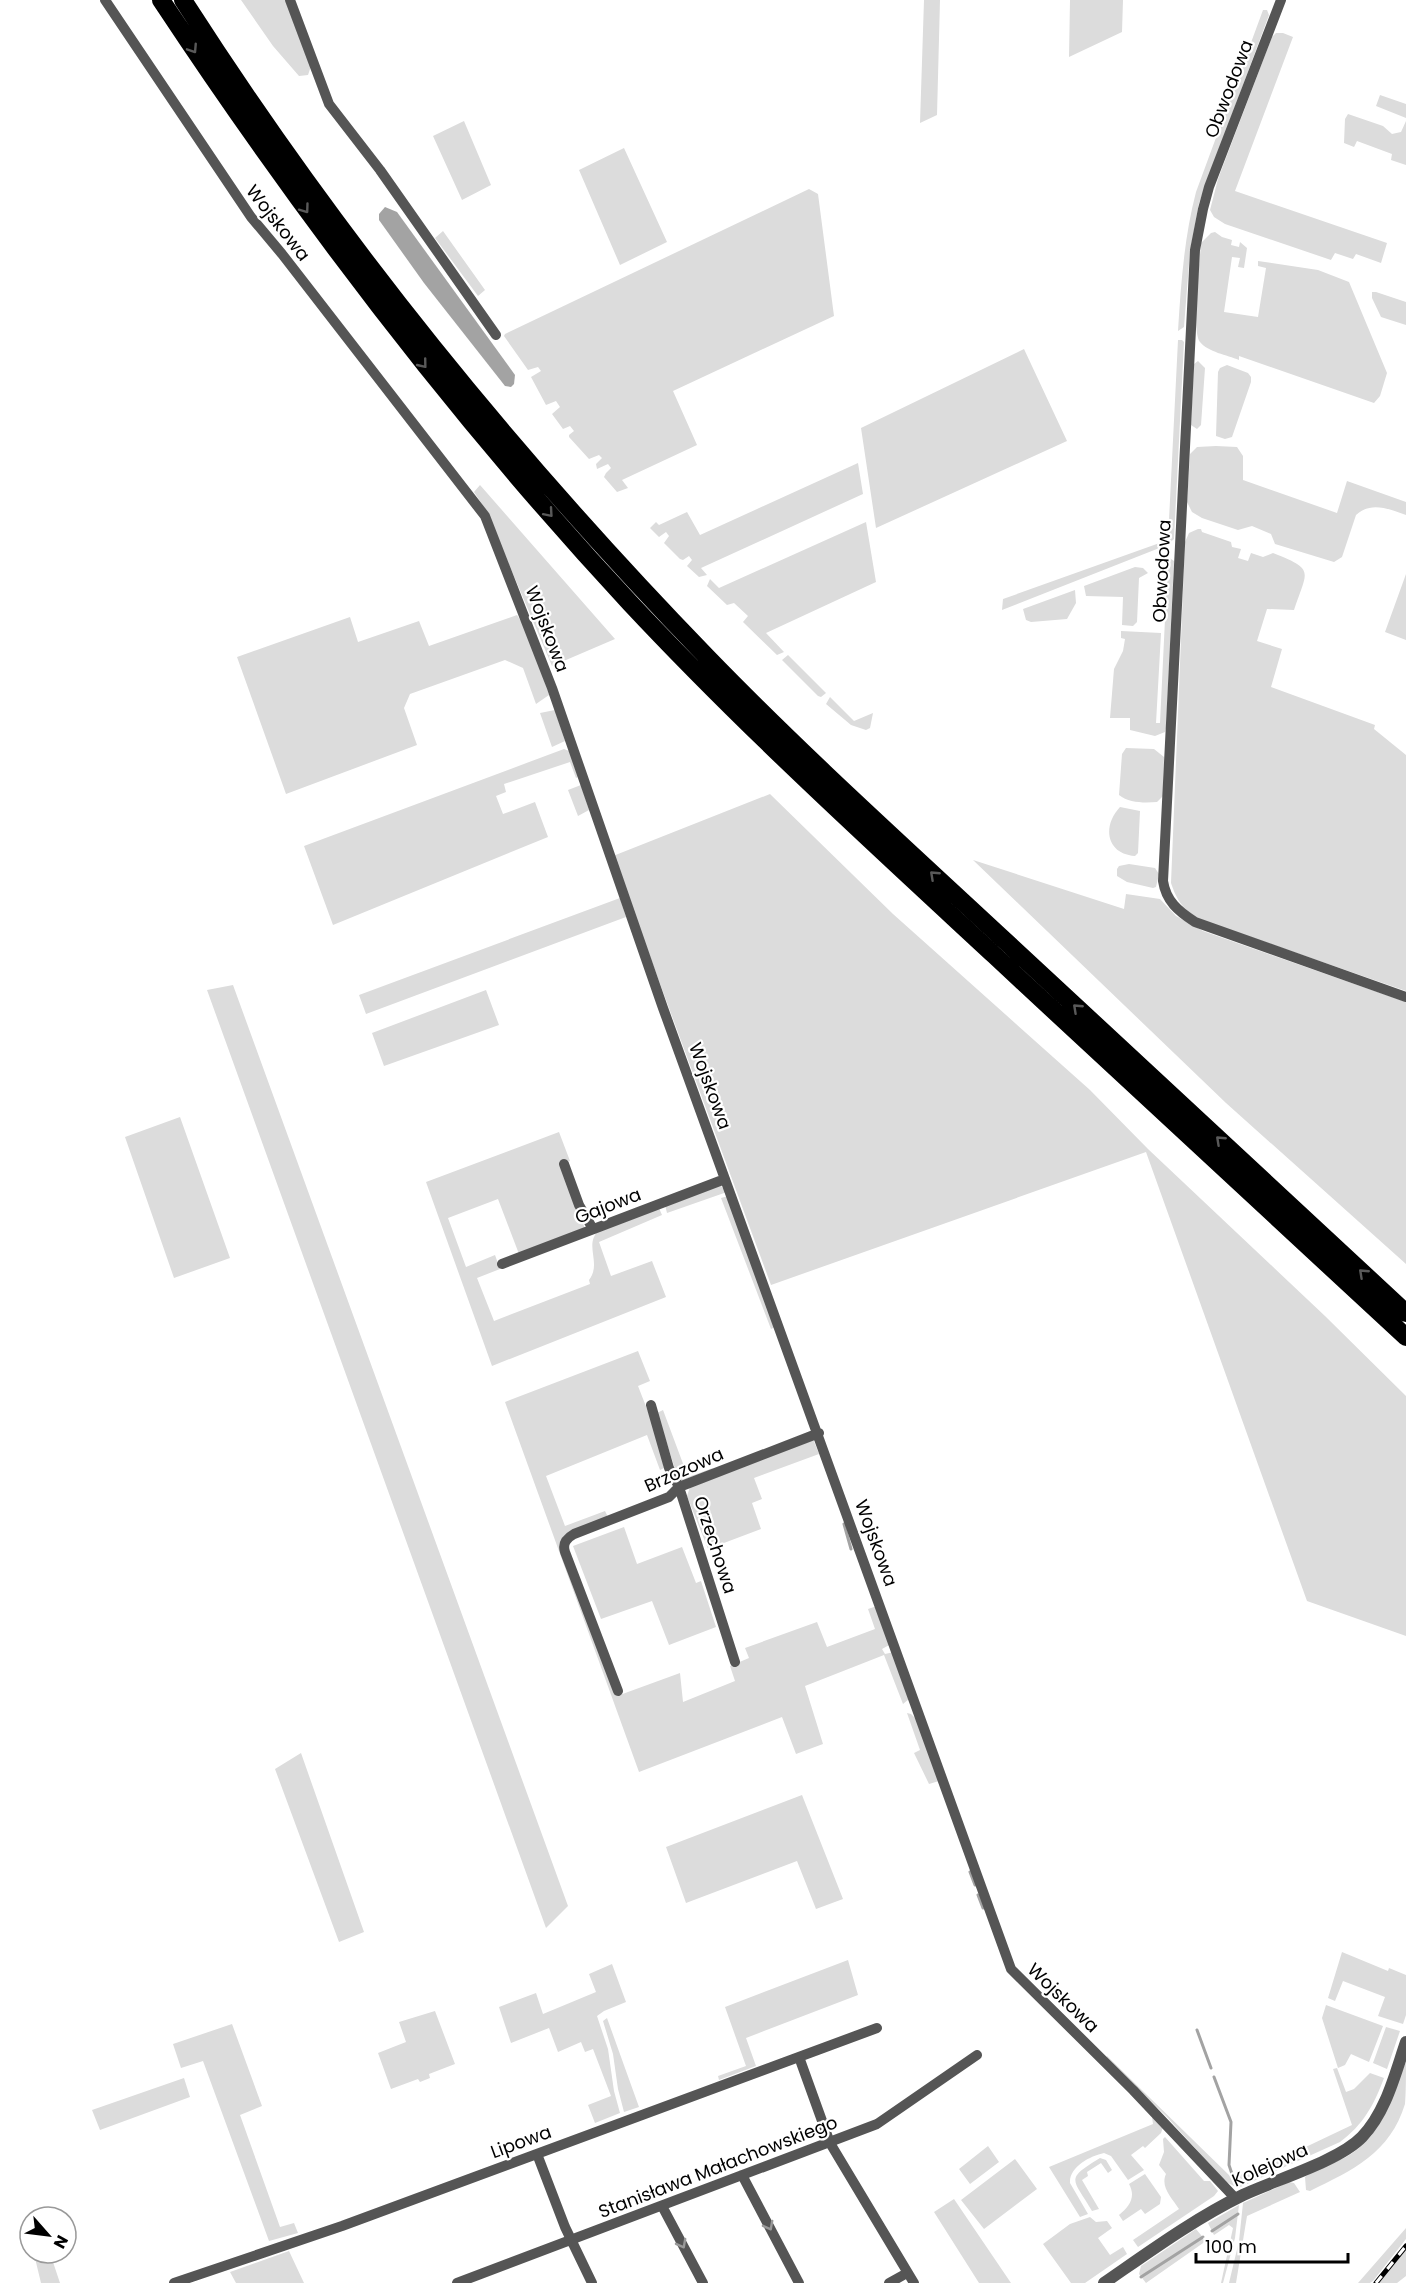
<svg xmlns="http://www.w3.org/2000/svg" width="1406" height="2283" font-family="Poppins,sans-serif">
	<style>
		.green { fill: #dcdcdc }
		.water { fill: #a3a3a3 }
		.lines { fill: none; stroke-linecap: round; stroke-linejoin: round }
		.stream { stroke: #a3a3a3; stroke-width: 3 }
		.minor { stroke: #555; stroke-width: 10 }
		.tertiary { stroke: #555; stroke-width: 12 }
		.motorway { stroke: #000; stroke-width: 18 }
		.rail-casing { stroke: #000; stroke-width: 5 }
		.rail { stroke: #fff; stroke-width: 3; stroke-dasharray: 9; stroke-linecap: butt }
		.oneway { stroke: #595959 }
		.oneway2 { stroke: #999 }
		.labels { text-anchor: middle; stroke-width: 4.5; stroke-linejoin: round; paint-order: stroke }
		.street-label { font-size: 18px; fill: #000; stroke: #fff }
	</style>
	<rect width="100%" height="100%" fill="#fff"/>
	<path class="green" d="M 241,0 L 286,0 L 310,65 L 310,69 L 308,75 L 299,76 L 273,46 Z
		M 924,0 L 940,0 L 937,115 L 920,123 Z
		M 1070,0 L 1123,0 L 1122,32 L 1069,57 Z
		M 1263,10 L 1267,10 L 1269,15 L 1199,203 L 1190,251 L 1184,327 L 1178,331 C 1181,284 1184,238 1196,192 Z
		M 1276,33 L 1283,33 L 1293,37 L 1235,191 L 1387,243 L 1381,263 L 1356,254 L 1353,259 L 1335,253 L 1331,260 L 1225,224 L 1214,217 L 1210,210 L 1218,179 L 1272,37 Z
		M 1380,95 L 1406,104 L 1406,118 L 1376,106 Z
		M 1348,114 L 1383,126 L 1392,134 L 1401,132 L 1406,121 L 1406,165 L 1391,160 L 1392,154 L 1357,141 L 1354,147 L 1344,143 L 1345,119 Z
		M 464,121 L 491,185 L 462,200 L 433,136 Z
		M 624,148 L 667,242 L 620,265 L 579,170 Z
		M 809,189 L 818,194 L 834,316 L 673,391 L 697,445 L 622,480 L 628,488 L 617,492 L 604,477 L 606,473 L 611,468 L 608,464 L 597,469 L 596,464 L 602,458 L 599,455 L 589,459 L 569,437 L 569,435 L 574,431 L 570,426 L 563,429 L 552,414 L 560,407 L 556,401 L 546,405 L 531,377 L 541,371 L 538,367 L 528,370 L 504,336 L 505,334 Z
		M 443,231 L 485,290 L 478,296 L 435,238 Z
		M 1215,232 L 1222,237 L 1232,240 L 1231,245 L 1239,247 L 1240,242 L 1247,248 L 1244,268 L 1238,267 L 1240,258 L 1232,257 L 1224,312 L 1258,317 L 1266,268 L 1258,266 L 1258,261 L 1318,270 L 1349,282 L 1387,373 L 1380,396 L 1374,403 L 1239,356 L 1239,360 C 1227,355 1208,352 1200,342 C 1191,331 1200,260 1201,243 L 1211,233 Z
		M 1372,292 L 1376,292 L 1406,302 L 1406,325 L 1381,317 L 1372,298 Z
		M 1178,340 L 1182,340 L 1184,342 L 1174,539 L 1167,545 L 1002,610 L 1003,599 L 1168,540 Z
		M 1024,349 L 1067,441 L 876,528 L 861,428 Z
		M 1198,361 L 1205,368 L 1201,425 L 1197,429 L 1191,425 L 1194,364 Z
		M 1227,365 L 1248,373 L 1251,377 L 1251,382 L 1232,437 L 1225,439 L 1216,436 L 1218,372 L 1220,368 Z
		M 1216,446 L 1237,447 L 1243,456 L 1243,480 L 1337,513 L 1347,481 L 1406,502 L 1406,515 C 1389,509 1371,501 1356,515 L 1342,557 L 1334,562 L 1275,544 L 1271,534 L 1252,526 L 1238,530 L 1202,518 L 1192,512 L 1187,502 L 1190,454 L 1197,447 Z
		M 858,463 L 863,494 L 701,568 L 707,575 L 699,577 L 687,566 L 692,560 L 689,556 L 683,560 L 680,559 L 664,543 L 669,536 L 666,532 L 659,537 L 650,528 L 656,522 L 659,525 L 687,512 L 700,535 Z
		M 480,485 L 615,639 L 552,666 L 486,510 L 474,492 Z
		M 866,522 L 876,582 L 766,633 L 784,652 L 777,655 L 743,622 L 748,616 L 734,603 L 727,605 L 707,586 L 710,579 L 719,588 Z
		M 1198,529 L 1201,529 L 1202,532 L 1231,542 L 1232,547 L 1241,549 L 1238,558 L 1248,561 L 1251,553 L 1263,557 L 1273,553 C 1316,570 1307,570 1294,610 L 1267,609 L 1257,641 L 1282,649 L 1271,687 L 1375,725 L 1374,729 L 1406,755 L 1406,991 L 1199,919 C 1183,909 1177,901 1171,883 L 1185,542 L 1189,533 Z
		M 1168,557 L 1174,561 L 1166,728 L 1165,732 L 1155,736 L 1130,730 L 1130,718 L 1110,718 L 1114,669 L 1123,651 L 1125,639 L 1121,638 L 1121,631 L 1161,633 L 1156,723 L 1160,723 Z
		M 1135,567 L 1143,568 L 1148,573 L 1139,578 L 1137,622 L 1133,626 L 1122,625 L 1123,597 L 1086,596 L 1084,586 Z
		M 1406,574 L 1406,640 L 1385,632 Z
		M 1075,590 L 1076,603 L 1067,619 L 1031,622 L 1026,620 L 1023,609 Z
		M 517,615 L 528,633 L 549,695 L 536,704 L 523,668 L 505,660 L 410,694 L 404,708 L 417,745 L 286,794 L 237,657 L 350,617 L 358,642 L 419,621 L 429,646 Z
		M 788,655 L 826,693 L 821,697 L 818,696 L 782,660 Z
		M 830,697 L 854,721 L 873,713 L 870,728 L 866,730 L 851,725 L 826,704 Z
		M 555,710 L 565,741 L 552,747 L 540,713 Z
		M 1126,748 L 1154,749 L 1164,757 L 1163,796 L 1157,802 C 1144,803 1129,803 1119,795 L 1122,754 Z
		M 564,749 L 569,751 L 578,777 L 576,778 L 570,762 L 504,784 L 506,792 L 496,796 L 503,814 L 535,802 L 548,837 L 333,925 L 304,846 Z
		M 581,785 L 589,810 L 578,816 L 568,790 Z
		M 770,794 L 893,914 L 1090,1090 L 1148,1149 L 1325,1316 L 1406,1396 L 1406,1636 L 1307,1601 L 1146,1152 L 771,1285 L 613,856 Z
		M 1120,807 L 1140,811 L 1138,853 L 1135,856 C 1106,854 1102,826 1120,807 Z
		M 973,860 L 1124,909 L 1126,894 L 1160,899 L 1176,916 L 1203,931 L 1406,1002 L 1406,1264 L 1226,1103 Z
		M 1129,864 L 1155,868 L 1159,874 L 1156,887 L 1153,888 L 1127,882 L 1117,876 L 1117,869 L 1119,866 Z
		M 620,898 L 626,917 L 366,1014 L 359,995 Z
		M 233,985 L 568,1906 L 546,1928 L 207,990 Z
		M 486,990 L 499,1025 L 384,1066 L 372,1033 Z
		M 180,1117 L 230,1258 L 174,1278 L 125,1137 Z
		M 559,1132 L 570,1161 L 562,1164 L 585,1229 L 519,1254 L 498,1199 L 448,1218 L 466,1267 L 495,1255 L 500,1269 L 477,1278 L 494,1321 L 590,1284 L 589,1280 C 602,1263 584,1246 598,1231 L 659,1208 L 662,1215 L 599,1242 L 611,1276 L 652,1261 L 666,1297 L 492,1366 L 426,1182 Z
		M 716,1185 L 721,1186 L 727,1192 L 667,1213 L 665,1205 Z
		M 728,1196 L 777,1326 L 771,1329 L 721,1198 Z
		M 638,1351 L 650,1381 L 638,1386 L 656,1432 L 664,1468 L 660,1470 L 647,1435 L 546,1476 L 565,1526 L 605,1511 L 608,1517 L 561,1546 L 617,1696 L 680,1673 L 683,1702 L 735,1681 L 730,1666 L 749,1658 L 745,1648 L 817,1622 L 827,1647 L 875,1629 L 868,1609 L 877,1606 L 891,1644 L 882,1649 L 885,1654 L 894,1652 L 909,1699 L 903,1704 L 884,1655 L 805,1686 L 823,1744 L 796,1754 L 782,1717 L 639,1772 L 505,1402 Z
		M 663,1410 L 688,1477 L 713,1468 L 711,1470 L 681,1481 L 678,1478 L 657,1413 Z
		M 813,1439 L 819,1454 L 754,1478 L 762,1499 L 752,1503 L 761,1529 L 708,1549 L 687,1496 L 690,1487 Z
		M 624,1527 L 637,1564 L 682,1547 L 696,1583 L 701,1581 L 716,1627 L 669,1645 L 652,1601 L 601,1619 L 573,1546 Z
		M 907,1713 L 911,1714 L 919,1722 L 939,1781 L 929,1784 L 914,1753 L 920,1750 Z
		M 301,1753 L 364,1932 L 339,1942 L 275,1769 Z
		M 802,1795 L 843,1899 L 816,1909 L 797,1861 L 686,1903 L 666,1847 Z
		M 1342,1952 L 1388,1971 L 1389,1968 L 1406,1975 L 1406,2015 L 1403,2024 L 1378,2016 L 1385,1997 L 1343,1981 L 1335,2001 L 1328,1998 Z
		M 848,1960 L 858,1995 L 746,2038 L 756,2066 L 719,2080 L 718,2076 L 746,2066 L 725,2007 Z
		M 612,1964 L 626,2002 L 604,2011 L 597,2016 L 608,2049 L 614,2091 L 620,2113 L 595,2123 L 588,2105 L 611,2096 L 593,2049 L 585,2052 L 581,2042 L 558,2052 L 549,2028 L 511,2043 L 499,2007 L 536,1993 L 543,2014 L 596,1992 L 589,1974 Z
		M 1326,2005 L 1383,2026 L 1369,2062 L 1351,2054 L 1345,2065 L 1338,2068 L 1322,2018 Z
		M 435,2011 L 455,2064 L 429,2074 L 430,2078 L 420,2082 L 418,2079 L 391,2089 L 378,2053 L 406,2042 L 399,2022 Z
		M 607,2018 L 639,2107 L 624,2112 L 618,2089 L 613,2054 L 603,2021 Z
		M 232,2024 L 262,2106 L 240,2115 L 280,2227 L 294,2223 L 298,2233 L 269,2241 L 203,2061 L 181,2068 L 173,2044 Z
		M 1386,2027 L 1400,2031 L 1387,2069 L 1373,2063 Z
		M 1107,2056 L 1231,2177 L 1238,2174 L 1247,2175 L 1352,2125 L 1333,2069 L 1337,2068 L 1346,2092 L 1354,2089 L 1370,2073 L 1384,2078 C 1374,2105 1363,2125 1340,2142 L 1238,2188 L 1226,2182 L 1166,2116 L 1106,2058 Z
		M 1406,2062 C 1406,2075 1406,2092 1405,2104 C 1390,2153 1353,2170 1310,2191 L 1306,2190 L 1305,2177 C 1318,2167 1337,2163 1351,2154 C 1385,2132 1390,2096 1406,2062 Z
		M 184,2078 L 190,2097 L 100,2130 L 92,2110 Z
		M 1152,2117 L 1163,2127 L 1161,2133 L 1145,2148 L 1143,2146 L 1131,2155 L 1144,2170 L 1128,2180 L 1111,2156 L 1104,2153 C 1090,2156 1069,2167 1070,2183 L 1088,2214 L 1080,2217 L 1049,2167 L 1153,2124 Z
		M 1165,2137 L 1204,2181 L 1210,2181 L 1218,2191 L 1214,2196 L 1138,2247 L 1133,2240 L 1179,2209 C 1172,2198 1160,2187 1166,2174 L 1159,2165 L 1164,2152 L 1163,2139 Z
		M 988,2146 L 999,2162 L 970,2184 L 959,2169 Z
		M 1100,2158 L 1106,2160 L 1112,2170 L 1108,2173 L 1101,2163 L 1087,2172 L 1088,2176 L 1082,2180 L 1099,2209 L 1092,2211 C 1073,2178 1064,2180 1100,2158 Z
		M 1015,2159 L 1037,2189 L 984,2229 L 961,2200 Z
		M 1145,2174 L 1161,2197 L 1160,2204 L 1145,2214 L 1141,2209 L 1123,2221 L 1119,2215 C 1130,2206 1136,2197 1129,2184 Z
		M 1289,2182 L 1294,2183 L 1300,2192 L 1247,2216 L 1236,2283 L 1229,2283 L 1239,2241 L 1243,2203 Z
		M 954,2199 L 1011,2283 L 979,2283 L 934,2212 Z
		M 1239,2205 L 1235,2238 L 1223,2283 L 1221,2283 L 1233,2228 L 1229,2225 L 1214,2235 L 1208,2223 Z
		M 1090,2217 L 1096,2222 L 1107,2221 L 1112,2228 L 1098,2238 L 1110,2255 L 1123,2247 L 1127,2254 L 1085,2283 L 1071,2283 L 1043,2244 L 1070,2224 Z
		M 1406,2228 L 1406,2239 L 1373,2281 L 1370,2283 L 1358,2283 Z
		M 1196,2229 L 1206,2241 L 1146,2283 L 1139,2274 L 1141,2266 Z
		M 1406,2249 L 1406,2276 L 1397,2283 L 1378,2283 Z
		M 289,2251 L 304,2283 L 236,2283 L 230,2272 Z
		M 50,2253 L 60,2283 L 41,2283 L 34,2254 Z"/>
	<path class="water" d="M 385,207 L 397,212 L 515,375 L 514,384 L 511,387 L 505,386 L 424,283 L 379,220 L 379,214 Z"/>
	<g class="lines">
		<path class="stream" d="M 844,1524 L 851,1549
			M 970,1872 L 975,1885
			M 978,1895 L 983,1908
			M 1197,2030 L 1211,2068
			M 1214,2077 L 1231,2122 L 1229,2165 L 1232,2174
			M 1212,2231 L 1238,2214
			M 1141,2277 L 1203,2237"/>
		<path class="minor" d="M 105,0 L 251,217 L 282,254 L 485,516 L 552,688 L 663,1008 L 1011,1969 L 1133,2090 L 1236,2199
			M 290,0 L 329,104 L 380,170 L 496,335
			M 1281,0 L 1209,187 L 1203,209 L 1195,250 L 1163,881 C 1166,901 1178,911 1195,922 L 1406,997
			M 564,1164 L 579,1205 L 593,1229
			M 502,1264 L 725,1179
			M 651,1405 L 669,1468 L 679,1487 L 735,1662
			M 618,1691 L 565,1552 C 562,1543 567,1538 574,1534 L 669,1497 L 679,1487 L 819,1433
			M 799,2057 L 830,2143 L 914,2283
			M 537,2154 L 565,2227 L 592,2283
			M 742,2175 L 799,2283
			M 662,2206 L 703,2283
			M 174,2283 L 342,2226 L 877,2028
			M 457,2283 L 877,2124 L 977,2055
			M 889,2283 L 907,2273"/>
		<path class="tertiary" d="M 1104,2283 C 1149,2252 1194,2219 1243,2195 C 1275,2180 1339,2161 1362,2137 C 1386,2112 1395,2074 1406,2042"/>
		<path class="motorway" d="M 161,0 C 302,213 456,416 630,603 C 745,726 870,840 994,955 C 1131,1083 1269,1210 1406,1337
			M 183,0 C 334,236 512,456 707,657 C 801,754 902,845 1001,937 C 1136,1063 1271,1188 1406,1313"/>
		<g class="rail-casing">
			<path id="rail" d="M 1376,2283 L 1406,2246"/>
		</g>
		<use href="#rail" class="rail"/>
	</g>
	<defs><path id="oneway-chevron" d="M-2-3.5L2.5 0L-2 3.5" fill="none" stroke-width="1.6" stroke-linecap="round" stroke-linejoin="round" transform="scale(1.5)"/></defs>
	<g class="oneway">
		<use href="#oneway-chevron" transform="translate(193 49) rotate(57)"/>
		<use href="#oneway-chevron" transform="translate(305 209) rotate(54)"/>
		<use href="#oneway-chevron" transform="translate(423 364) rotate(51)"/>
		<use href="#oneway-chevron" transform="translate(549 513) rotate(49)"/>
		<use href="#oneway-chevron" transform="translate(934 875) rotate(-137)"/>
		<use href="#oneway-chevron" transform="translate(1077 1008) rotate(-137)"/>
		<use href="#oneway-chevron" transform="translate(1220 1140) rotate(-137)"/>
		<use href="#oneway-chevron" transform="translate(1363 1273) rotate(-137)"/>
	</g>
	<g class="oneway2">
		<use href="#oneway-chevron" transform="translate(769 2226) rotate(62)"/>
		<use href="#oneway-chevron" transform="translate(682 2244) rotate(62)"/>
	</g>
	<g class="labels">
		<g class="street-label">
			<text transform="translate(1229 89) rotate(-69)" y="6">Obwodowa</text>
			<text transform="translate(278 223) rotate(52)" y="6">Wojskowa</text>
			<text transform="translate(1162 571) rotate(-87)" y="6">Obwodowa</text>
			<text transform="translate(547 629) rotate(69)" y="6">Wojskowa</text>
			<text transform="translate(710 1086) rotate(70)" y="6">Wojskowa</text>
			<text transform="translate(608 1206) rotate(-21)" y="6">Gajowa</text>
			<text transform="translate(684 1470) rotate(-24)" y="6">Brzozowa</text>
			<text transform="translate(876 1543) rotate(70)" y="6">Wojskowa</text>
			<text transform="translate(715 1545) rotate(72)" y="6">Orzechowa</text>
			<text transform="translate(1063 1998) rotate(44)" y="6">Wojskowa</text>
			<text transform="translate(521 2142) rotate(-20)" y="6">Lipowa</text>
			<text transform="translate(1270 2165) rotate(-24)" y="6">Kolejowa</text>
			<text transform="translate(718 2167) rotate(-21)" y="6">Stanisława Małachowskiego</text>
		</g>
	</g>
	<g transform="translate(48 2235) rotate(118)"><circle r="28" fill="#ffffff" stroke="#999999" stroke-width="1.5"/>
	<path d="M0-4.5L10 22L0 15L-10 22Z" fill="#000000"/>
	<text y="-9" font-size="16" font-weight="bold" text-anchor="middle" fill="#000000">N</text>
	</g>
	<path d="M1196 2253v9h152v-9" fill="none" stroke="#000000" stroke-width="3"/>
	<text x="1205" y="2253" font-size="18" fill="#000000" stroke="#ffffff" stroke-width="4.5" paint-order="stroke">100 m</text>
</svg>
